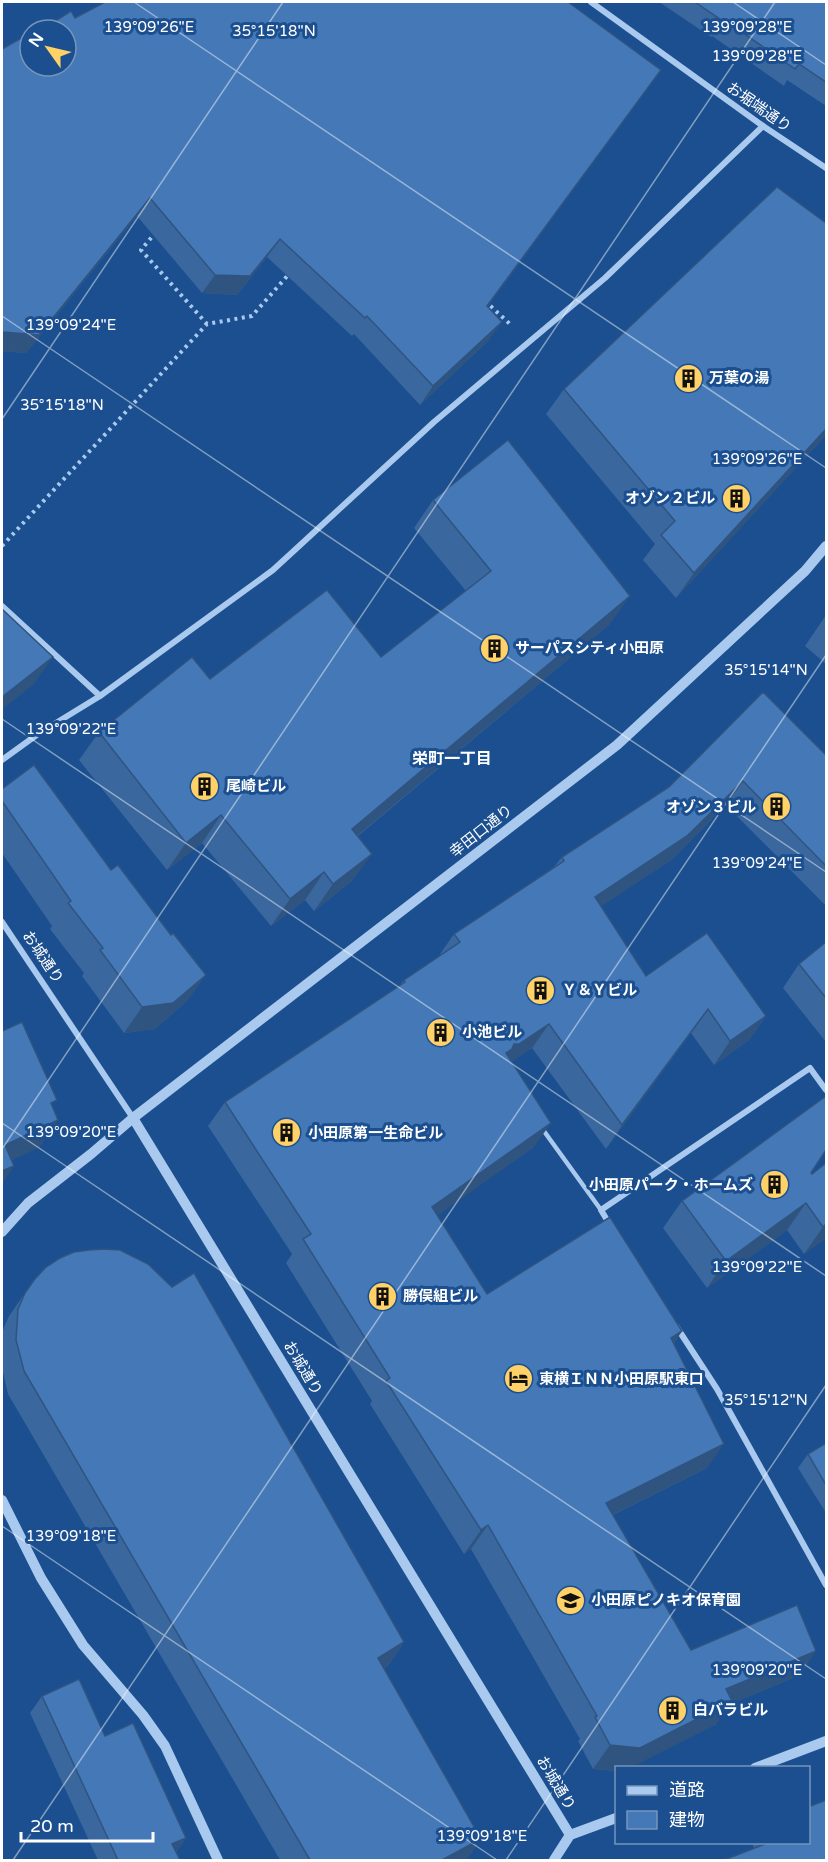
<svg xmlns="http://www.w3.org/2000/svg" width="828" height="1862" viewBox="0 0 828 1862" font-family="'Varela Round','Noto Sans JP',sans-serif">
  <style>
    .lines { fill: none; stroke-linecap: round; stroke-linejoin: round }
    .path { stroke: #a9c9ee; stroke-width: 4; stroke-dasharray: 3 4.5; stroke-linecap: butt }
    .service { stroke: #a9c9ee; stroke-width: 4.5 }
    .minor { stroke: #a9c9ee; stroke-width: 6 }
    .tertiary { stroke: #a9c9ee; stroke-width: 10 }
    .wall { fill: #3a679d }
    .shaded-wall { fill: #305480 }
    .building { fill: #4478b7; stroke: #305480; stroke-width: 1.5 }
    .ticks { fill: none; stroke: #fff; stroke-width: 1.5; stroke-opacity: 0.45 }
    .labels { text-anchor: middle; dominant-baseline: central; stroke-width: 6; stroke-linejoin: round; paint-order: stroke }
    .street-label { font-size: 15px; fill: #fff; stroke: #1b4f8f }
    .poi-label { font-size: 15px; font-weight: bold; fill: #fff; stroke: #1b4f8f; text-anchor: start }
    .neighbourhood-label { font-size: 16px; font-weight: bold; fill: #fff; stroke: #1b4f8f }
    .ticks-label { font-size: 15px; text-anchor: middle; fill: #fff; stroke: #1b4f8f; stroke-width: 6; stroke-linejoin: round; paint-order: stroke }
  </style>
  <rect width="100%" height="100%" fill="#1b4f8f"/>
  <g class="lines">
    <g class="path">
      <path d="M156,232l-15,18 66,74"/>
      <path d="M485,301l26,24"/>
      <path d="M2,546l205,-222 45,-8 37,-42"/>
    </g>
    <path class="service" d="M541,1127l60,83"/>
    <g class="minor">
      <path d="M591,2l172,124 63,42"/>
      <path d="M2,606l98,90"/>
      <path d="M2,760l36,-26 62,-38 173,-126 161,-148 171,-144 158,-152"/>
      <path d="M2,922l131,196"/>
      <path d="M610,1225l-9,-15 209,-142 16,22"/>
      <path d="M676,1326l41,63 109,196"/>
    </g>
    <g class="tertiary">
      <path d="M133,1118l437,717"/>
      <path d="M2,1232l26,-29 63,-49 42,-36 484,-373 188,-174 21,-25"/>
      <path d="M2,1500l39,78 42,67 60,70 22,31 53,114"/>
      <path d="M755,1768l71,-27"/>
      <path d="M554,1860l16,-25 46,-17"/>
    </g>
  </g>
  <g class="wall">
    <path d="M659,2h167v104l-39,-26 -3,6 -72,-50 -1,1z"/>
    <path d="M75,18l573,70 -160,218 1,34 -69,65 -66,-71 -2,2 -85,-79 -30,38 -35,-2 -65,-77 -111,137 -24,-2v-302l28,17z"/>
    <path d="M564,389l262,46 -150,163 -33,-38 12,-16 -109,-130z"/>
    <path d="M433,500l177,124 -252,212 -6,45 -38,30 -9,-11 -34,26 -69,-83 -35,27 -88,-110 20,-28 111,-53 171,-22 85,-66 -52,-63z"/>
    <path d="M826,615v49l-21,-18z"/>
    <path d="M826,755v151l-100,-101 -55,55 -70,46 45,70 120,40 -17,24 -35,25 -23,-32 -85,116 -74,-101 -20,13 22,86 -97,68 50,79 195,37 -8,12 33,125 -94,47 78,135 109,25 -70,29 -15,21 -99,42v4l-23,-2 -15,-28 2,-2 -109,-190 -7,5 -94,-150 2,-3 -86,-138 6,-9 -84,-128 17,-24 173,-115 6,-7 34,-23 16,-23 100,-67 8,-10 107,-70z"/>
    <path d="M2,789l186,211 -33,29 -31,4 -42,-57 2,-3 -34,-44 2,-3 -50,-73z"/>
    <path d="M826,942v100l-43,-54 16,-24z"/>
    <path d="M826,1163v75l-22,16 -17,-24 -80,58 -44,-60 19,-27 129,-28 1,1z"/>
    <path d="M34,1280l370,362 -16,24 -4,2 97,171 -15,21h-186l-272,-466 -6,-26v-36l7,-16z"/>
    <path d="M826,1443v70l-28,-45 10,-14z"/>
    <path d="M42,1696l63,40 81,102 -10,14 4,8h-82l-68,-147z"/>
    <path d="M755,1842h53l18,18 -72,-11 -1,-4z"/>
  </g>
  <g class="shaded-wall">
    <path d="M661,70l-13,18 -174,236 13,-18z"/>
    <path d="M150,198l-13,18 -111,137 -24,-2v-19z"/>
    <path d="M280,239l-13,18 -30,38 -35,-2 13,-18z"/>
    <path d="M502,322l-13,18 -69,65 13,-19z"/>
    <path d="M826,429v6l-150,163 18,-25z"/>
    <path d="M630,596l-20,28 -277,232 19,-27z"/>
    <path d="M53,657l-20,28 -31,24v-12z"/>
    <path d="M743,781l-17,24 -55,55 -92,61 16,-24z"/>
    <path d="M221,815l-19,28 -35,27 19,-27z"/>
    <path d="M372,854l-20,27 -38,30 19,-27z"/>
    <path d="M324,872l-19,28 -34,26 19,-27z"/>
    <path d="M206,975l-18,25 -33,29 -31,4 18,-26z"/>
    <path d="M708,1009l-17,24 -85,116 16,-24z"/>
    <path d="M766,1016l-17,24 -35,25 16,-24z"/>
    <path d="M549,1024l-17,24 -30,20 4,-15 8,-9z"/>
    <path d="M58,1120l-18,27 -38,18 3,-20z"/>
    <path d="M551,1123l-17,24 -118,84 16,-24z"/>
    <path d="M14,1166l-12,18v-13z"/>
    <path d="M806,1203l-19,27 -80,58 19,-27z"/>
    <path d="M826,1224v14l-22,16 19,-27z"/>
    <path d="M682,1331l-16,24 5,-17z"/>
    <path d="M724,1444l-17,24 -117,58 16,-23z"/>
    <path d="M488,1525l-17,24 -7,5 17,-24z"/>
    <path d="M404,1642l-16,24 -26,15 16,-23z"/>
    <path d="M816,1651l-16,24 -70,29 -15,21 -83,42h-16v4l-23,-2 17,-24 116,-56z"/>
    <path d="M186,1838l-12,17 -2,-11z"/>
    <path d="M481,1839l-15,21h-24z"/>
  </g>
  <g class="building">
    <path d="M105,2h463l93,68 -174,236 15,16 -69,64 -66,-70 -2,2 -85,-79 -30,37 -35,-1 -65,-77 -111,137 -37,-3v-283l28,-16v33h36v-36h-25l30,-19 4,7z"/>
    <path d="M695,2h131v80l-27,-18 -4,5 -72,-50v2z"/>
    <path d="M777,187l49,36v206l-132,144 -33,-38 14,-14 -111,-132z"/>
    <path d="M508,440l122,156 -278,233 20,25 -39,30 -9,-12 -34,27 -69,-84 -35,28 -87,-111 93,-75 18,22 117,-89 54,67 110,-86 -58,-71z"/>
    <path d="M2,609l51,48 -51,40z"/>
    <path d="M763,692l63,63v111l-83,-85 -56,55 -92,61 51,79 61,-43 59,83 -36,25 -22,-32 -86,116 -73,-101 -30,20h-5l-2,5 -6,4 45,70 -119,84 55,87 123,-77 72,114 -11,7 53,106 -118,59 85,147 106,-45 19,46 -90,38 6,12 -92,47 -30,-3 -15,-28 2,-1 -109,-191 -7,5 -95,-149 4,-3 -87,-139 8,-5 -86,-132 180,-120 -1,-2 56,-38 -6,-8 110,-73 -2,-4 107,-70z"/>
    <path d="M34,765l77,105 7,-5 53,70 2,-2 33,42 -33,28 -31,4 -42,-57 3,-2 -35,-45 3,-2 -69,-100v-12z"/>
    <path d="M826,942v56l-27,-34z"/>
    <path d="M22,1022l35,78 -6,3 7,17 -53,25 9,21 -12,5v-140z"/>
    <path d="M826,1096v54l-15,23 1,1 14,-11v61l-3,3 -17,-24 -80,58 -44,-60z"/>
    <path d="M104,1249l16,1 28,14 24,23 22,-14 210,369 -26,16 103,181 -39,21h-132l-286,-489 -8,-31 2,-31 7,-16 9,-13 11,-12 15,-10 14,-6 15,-2z"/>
    <path d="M826,1443v42l-18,-31z"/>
    <path d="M79,1679l26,57 28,-13 53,115 -14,6 8,16h-62l-76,-164z"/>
    <path d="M826,1800v60h-102l46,-18h38v-35z"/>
  </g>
  <path class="ticks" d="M134,2l692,466M733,2l93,63M2,316l824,556M2,419l281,-417M2,719l824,557M2,1123l824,556M2,1149l773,-1147M2,1526l495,334M13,1860l813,-1205M506,1860l320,-475"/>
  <defs>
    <symbol id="building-disc" viewBox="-11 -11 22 22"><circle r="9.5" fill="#ffd166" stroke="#1b4f8f"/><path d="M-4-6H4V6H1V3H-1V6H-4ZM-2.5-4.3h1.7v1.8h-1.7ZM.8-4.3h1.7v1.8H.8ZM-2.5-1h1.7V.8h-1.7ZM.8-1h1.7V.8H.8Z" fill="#111"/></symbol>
    <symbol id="hotel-disc" viewBox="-11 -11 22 22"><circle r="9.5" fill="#ffd166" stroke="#1b4f8f"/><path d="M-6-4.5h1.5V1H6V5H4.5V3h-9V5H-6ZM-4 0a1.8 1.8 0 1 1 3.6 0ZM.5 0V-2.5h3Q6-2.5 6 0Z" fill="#111"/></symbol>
    <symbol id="school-disc" viewBox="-11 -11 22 22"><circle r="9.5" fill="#ffd166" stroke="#1b4f8f"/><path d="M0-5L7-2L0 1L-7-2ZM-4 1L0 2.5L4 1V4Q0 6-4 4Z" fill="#111"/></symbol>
  </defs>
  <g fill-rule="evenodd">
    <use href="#building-disc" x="672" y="362" width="33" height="33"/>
    <use href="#building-disc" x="720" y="482" width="33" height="33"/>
    <use href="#building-disc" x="478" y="632" width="33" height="33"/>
    <use href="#building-disc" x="188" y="770" width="33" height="33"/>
    <use href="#building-disc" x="760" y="790" width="33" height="33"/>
    <use href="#building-disc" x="524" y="974" width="33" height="33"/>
    <use href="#building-disc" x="424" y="1016" width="33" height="33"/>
    <use href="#building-disc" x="270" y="1116" width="33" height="33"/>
    <use href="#building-disc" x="758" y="1168" width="33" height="33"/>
    <use href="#building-disc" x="366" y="1280" width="33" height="33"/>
    <use href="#hotel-disc" x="502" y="1362" width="33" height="33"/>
    <use href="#school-disc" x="554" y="1584" width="33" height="33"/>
    <use href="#building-disc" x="656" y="1694" width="33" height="33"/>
  </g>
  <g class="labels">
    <g class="street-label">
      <text transform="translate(759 107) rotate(35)">お堀端通り</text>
      <text transform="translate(481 831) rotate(-38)">幸田口通り</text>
      <text transform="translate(43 957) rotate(56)">お城通り</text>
      <text transform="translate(303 1368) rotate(59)">お城通り</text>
      <text transform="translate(556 1783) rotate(59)">お城通り</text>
    </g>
    <g class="poi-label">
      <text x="709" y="378">万葉の湯</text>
      <text x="715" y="498" text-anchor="end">オゾン２ビル</text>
      <text x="515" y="648">サーパスシティ小田原</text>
      <text x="226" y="786">尾崎ビル</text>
      <text x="756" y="807" text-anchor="end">オゾン３ビル</text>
      <text x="562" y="990">Ｙ＆Ｙビル</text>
      <text x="462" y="1032">小池ビル</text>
      <text x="308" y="1133">小田原第一生命ビル</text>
      <text x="753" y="1185" text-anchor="end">小田原パーク・ホームズ</text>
      <text x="403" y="1296">勝俣組ビル</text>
      <text x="539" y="1379">東横ＩＮＮ小田原駅東口</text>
      <text x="591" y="1600">小田原ピノキオ保育園</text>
      <text x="693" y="1710">白バラビル</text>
    </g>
    <g class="neighbourhood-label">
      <text x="452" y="759">栄町一丁目</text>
    </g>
  </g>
  <g class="ticks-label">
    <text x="149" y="32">139°09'26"E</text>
    <text x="747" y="32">139°09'28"E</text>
    <text x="274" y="36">35°15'18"N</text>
    <text x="757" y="61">139°09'28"E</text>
    <text x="71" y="330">139°09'24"E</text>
    <text x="62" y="410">35°15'18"N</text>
    <text x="757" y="464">139°09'26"E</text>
    <text x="766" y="675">35°15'14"N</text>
    <text x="71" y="734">139°09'22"E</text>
    <text x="757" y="868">139°09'24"E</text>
    <text x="71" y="1137">139°09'20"E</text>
    <text x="757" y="1272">139°09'22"E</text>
    <text x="766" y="1405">35°15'12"N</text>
    <text x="71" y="1541">139°09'18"E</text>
    <text x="757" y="1675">139°09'20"E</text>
    <text x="482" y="1841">139°09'18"E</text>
  </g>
  <rect width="828" height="1862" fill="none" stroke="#ffffff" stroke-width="6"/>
  <rect x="615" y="1766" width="195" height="78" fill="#1b4f8f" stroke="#7695bc" stroke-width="1.5"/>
  <rect x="627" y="1786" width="30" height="9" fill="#a9c9ee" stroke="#7695bc" stroke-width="1.5"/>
  <text x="669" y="1796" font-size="18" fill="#ffffff">道路</text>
  <rect x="627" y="1811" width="30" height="18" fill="#4478b7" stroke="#7695bc" stroke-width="1.5"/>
  <text x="669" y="1826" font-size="18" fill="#ffffff">建物</text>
  <g transform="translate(48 48) rotate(304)"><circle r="28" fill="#1b4f8f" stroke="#7695bc" stroke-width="1.5"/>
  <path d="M0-4.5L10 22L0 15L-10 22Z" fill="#ffd166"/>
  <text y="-9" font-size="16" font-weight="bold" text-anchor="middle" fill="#ffffff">N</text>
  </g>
  <path d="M21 1832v9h132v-9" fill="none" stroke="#ffffff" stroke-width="3"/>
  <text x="30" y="1832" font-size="18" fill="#ffffff" stroke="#1b4f8f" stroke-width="4.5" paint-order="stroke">20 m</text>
</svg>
